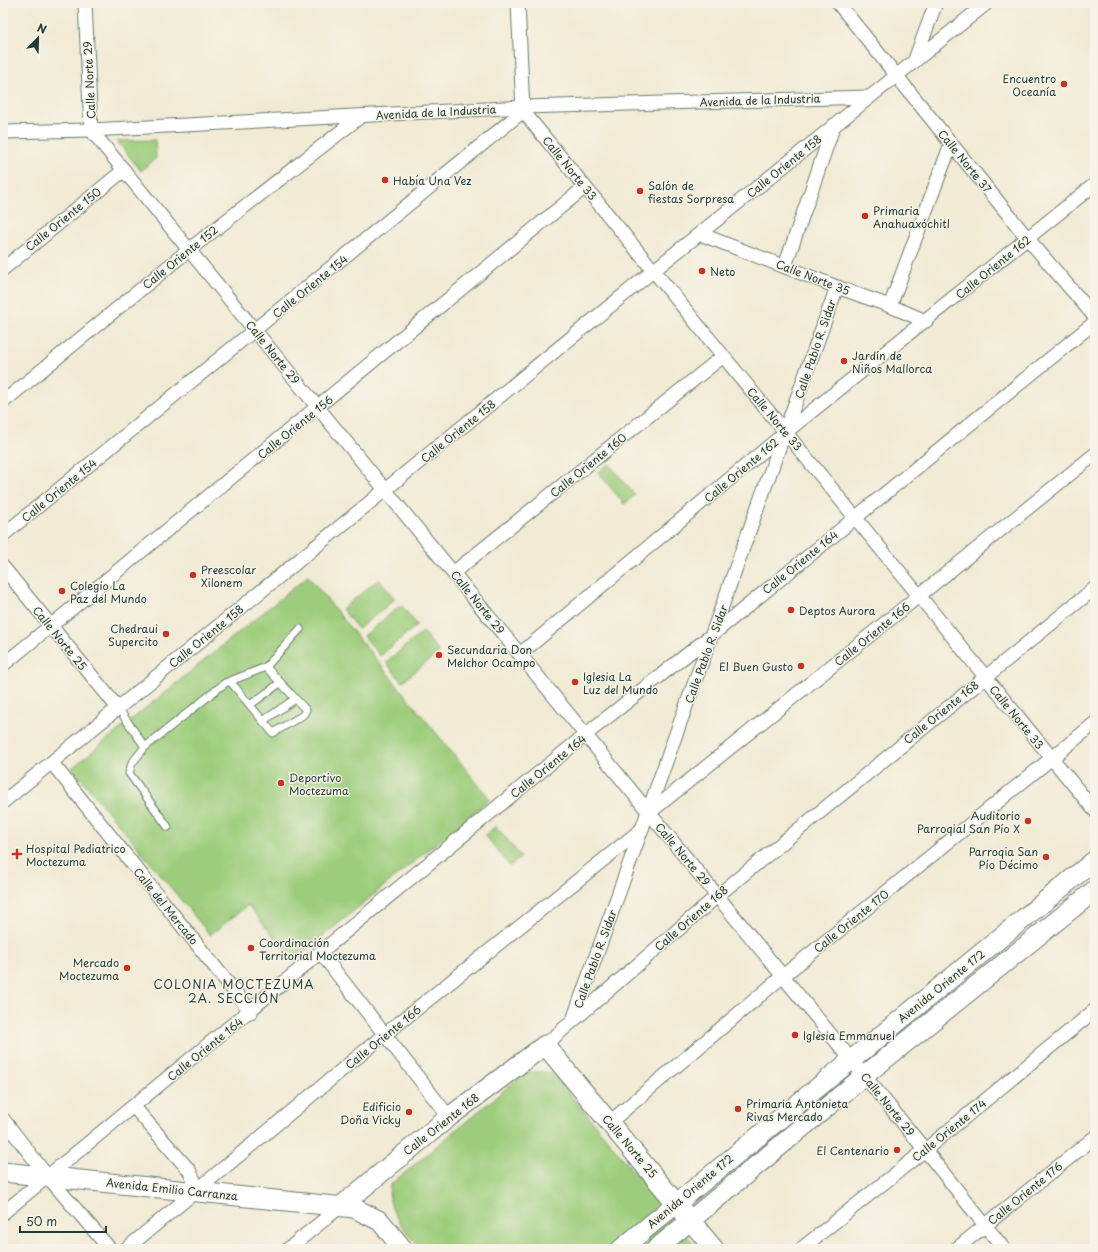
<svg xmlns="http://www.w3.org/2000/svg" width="1098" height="1252" viewBox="0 0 1098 1252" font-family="'Playpen Sans',sans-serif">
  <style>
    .green { fill: #9dcd7c; stroke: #5e8558 }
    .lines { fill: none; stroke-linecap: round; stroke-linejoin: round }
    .lane-casing { stroke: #687a6c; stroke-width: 9 }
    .street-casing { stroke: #687a6c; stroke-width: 15 }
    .secondary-casing { stroke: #687a6c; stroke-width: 21 }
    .lane { stroke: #fff; stroke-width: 7 }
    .street { stroke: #fff; stroke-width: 13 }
    .secondary { stroke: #fff; stroke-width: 19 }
    .poi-dot { fill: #c8321e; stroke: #f7f3e8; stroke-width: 1.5 }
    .labels { text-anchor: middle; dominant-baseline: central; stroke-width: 3; stroke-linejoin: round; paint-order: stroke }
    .poi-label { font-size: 11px; fill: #1f3d34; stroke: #f7f3e8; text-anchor: start }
    .street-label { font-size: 11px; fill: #1f3d34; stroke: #f7f3e8 }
    .neighbourhood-label { font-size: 12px; letter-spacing: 1px; fill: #1f3d34; stroke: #f7f3e8 }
  </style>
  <rect width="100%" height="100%" fill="#f7f3e8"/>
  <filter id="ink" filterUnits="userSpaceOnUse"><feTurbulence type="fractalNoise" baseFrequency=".025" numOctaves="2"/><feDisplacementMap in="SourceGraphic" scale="8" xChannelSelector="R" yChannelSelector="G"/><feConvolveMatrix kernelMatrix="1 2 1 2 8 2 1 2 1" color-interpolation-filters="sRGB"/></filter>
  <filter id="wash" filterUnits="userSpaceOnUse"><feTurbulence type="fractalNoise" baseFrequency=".012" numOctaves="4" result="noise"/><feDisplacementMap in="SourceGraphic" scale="16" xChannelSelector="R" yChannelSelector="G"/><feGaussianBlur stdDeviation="0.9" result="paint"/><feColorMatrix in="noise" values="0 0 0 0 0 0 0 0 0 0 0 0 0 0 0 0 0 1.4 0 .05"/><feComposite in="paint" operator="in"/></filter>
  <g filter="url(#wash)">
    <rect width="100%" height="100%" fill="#f1ead4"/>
    <g class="green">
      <path d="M155,140l1,18 -15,13 -24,-30z"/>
      <path d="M609,464l26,31 -11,9 -26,-32z"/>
      <path d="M308,576l182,223 -197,162 -45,-56 -38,30 -138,-167z"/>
      <path d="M379,579l16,20 -37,30 -16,-20z"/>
      <path d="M401,605l16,20 -37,31 -16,-20z"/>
      <path d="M423,632l16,20 -37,30 -16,-20z"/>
      <path d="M496,826l25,31 -11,9 -25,-31z"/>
      <path d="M526,1072h25l2,2 145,175h-277c-15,-18 -36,-38 -31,-64z"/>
    </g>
  </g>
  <g filter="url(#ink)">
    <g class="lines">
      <defs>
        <g id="lane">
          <path d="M266,667l34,-38"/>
          <path d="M250,705l30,-22"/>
          <path d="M118,708l27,39"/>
          <path d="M263,721l32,-22"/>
          <path d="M168,827l-39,-54 3,-10 13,-16 80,-64 41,-16 40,43 -3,5 -30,18 -43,-52"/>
        </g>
        <g id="street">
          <path d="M85,3l6,127 834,1020 79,99"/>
          <path d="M518,3l5,108 572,700"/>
          <path d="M838,3l190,236 67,78"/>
          <path d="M914,62l22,-59"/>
          <path d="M3,132l88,-2 432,-23 346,-10"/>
          <path d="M700,234l137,53 53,19 36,15"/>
          <path d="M785,266l49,-141"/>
          <path d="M3,269l121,-99"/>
          <path d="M890,306l61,-162"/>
          <path d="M3,402l187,-153 171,-133"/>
          <path d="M3,535l520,-424"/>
          <path d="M3,567l115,141"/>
          <path d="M453,573l269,-216"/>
          <path d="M520,654l266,-222 309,-248"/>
          <path d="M3,665l582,-478"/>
          <path d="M52,763l199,249"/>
          <path d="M3,802l650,-531 334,-268"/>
          <path d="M649,813l446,-359"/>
          <path d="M321,953l128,164"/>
          <path d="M573,1020l264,-733"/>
          <path d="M545,1045l172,-149 378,-308"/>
          <path d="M134,1107l55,63 5,10 3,12"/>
          <path d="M3,1119l45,58 62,72"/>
          <path d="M610,1122l173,-146 312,-253"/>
          <path d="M3,1213l582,-478 128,-101 382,-312"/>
          <path d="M126,1249l258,-214 258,-206"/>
          <path d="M288,1249l53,-43"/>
          <path d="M801,1249l124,-99 170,-140"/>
          <path d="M956,1249l139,-112"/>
        </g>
        <g id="secondary">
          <path d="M3,1172l351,36 26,13 23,28"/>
          <path d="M341,1206l108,-89 96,-72 169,204"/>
          <path d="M621,1249l474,-389"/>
          <path d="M656,1249l208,-173 231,-186"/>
        </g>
      </defs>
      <use href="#lane" class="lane-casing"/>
      <use href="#street" class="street-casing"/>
      <use href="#secondary" class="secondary-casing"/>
      <use href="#lane" class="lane"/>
      <use href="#street" class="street"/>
      <use href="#secondary" class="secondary"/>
    </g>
  </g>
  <g class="poi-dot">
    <circle cx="1064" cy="84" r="4"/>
    <circle cx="385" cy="180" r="4"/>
    <circle cx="640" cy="191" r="4"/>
    <circle cx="865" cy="216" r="4"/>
    <circle cx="702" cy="271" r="4"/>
    <circle cx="844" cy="361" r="4"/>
    <circle cx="193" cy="575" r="4"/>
    <circle cx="62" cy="591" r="4"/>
    <circle cx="791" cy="610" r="4"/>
    <circle cx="166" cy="634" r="4"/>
    <circle cx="439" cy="655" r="4"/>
    <circle cx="801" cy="666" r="4"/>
    <circle cx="575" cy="682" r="4"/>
    <circle cx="281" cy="783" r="4"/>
    <circle cx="1028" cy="821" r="4"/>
    <path d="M15 848h4v4h4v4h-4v4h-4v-4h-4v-4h4z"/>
    <circle cx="1046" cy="857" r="4"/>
    <circle cx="251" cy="948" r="4"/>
    <circle cx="127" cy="968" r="4"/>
    <circle cx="795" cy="1035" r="4"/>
    <circle cx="738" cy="1109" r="4"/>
    <circle cx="409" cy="1112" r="4"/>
    <circle cx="897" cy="1150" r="4"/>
  </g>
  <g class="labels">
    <g class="poi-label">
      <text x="1056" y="78" text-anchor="end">Encuentro<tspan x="1056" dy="13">Oceanía</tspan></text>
      <text x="393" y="180">Había Una Vez</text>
      <text x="648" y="185">Salón de<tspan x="648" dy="13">fiestas Sorpresa</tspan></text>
      <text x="873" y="210">Primaria<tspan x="873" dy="13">Anahuaxóchitl</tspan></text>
      <text x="710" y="271">Neto</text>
      <text x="852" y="355">Jardín de<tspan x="852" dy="13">Niños Mallorca</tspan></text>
      <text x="201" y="569">Preescolar<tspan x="201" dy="13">Xilonem</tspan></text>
      <text x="70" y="585">Colegio La<tspan x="70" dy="13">Paz del Mundo</tspan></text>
      <text x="799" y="610">Deptos Aurora</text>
      <text x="158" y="628" text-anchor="end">Chedraui<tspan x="158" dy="13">Supercito</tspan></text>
      <text x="447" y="649">Secundaria Don<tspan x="447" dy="13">Melchor Ocampo</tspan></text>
      <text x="793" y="666" text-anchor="end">El Buen Gusto</text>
      <text x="583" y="676">Iglesia La<tspan x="583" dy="13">Luz del Mundo</tspan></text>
      <text x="289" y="777">Deportivo<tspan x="289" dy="13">Moctezuma</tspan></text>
      <text x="1020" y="815" text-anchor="end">Auditorio<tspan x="1020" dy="13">Parroqial San Pío X</tspan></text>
      <text x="26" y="848">Hospital Pediatrico<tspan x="26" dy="13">Moctezuma</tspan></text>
      <text x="1038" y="851" text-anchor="end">Parroqia San<tspan x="1038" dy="13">Pío Décimo</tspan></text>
      <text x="259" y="942">Coordinación<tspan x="259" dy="13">Territorial Moctezuma</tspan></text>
      <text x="119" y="962" text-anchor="end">Mercado<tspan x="119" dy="13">Moctezuma</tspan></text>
      <text x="803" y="1035">Iglesia Emmanuel</text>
      <text x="746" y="1103">Primaria Antonieta<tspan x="746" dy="13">Rivas Mercado</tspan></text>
      <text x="401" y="1106" text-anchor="end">Edificio<tspan x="401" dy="13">Doña Vicky</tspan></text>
      <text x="889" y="1150" text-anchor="end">El Centenario</text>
    </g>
    <g class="street-label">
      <text transform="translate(89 80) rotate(-93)">Calle Norte 29</text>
      <text transform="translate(760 100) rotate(-2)">Avenida de la Industria</text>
      <text transform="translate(436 112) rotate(-3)">Avenida de la Industria</text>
      <text transform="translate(965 161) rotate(51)">Calle Norte 37</text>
      <text transform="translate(784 166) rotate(-39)">Calle Oriente 158</text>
      <text transform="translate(570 168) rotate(51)">Calle Norte 33</text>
      <text transform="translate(63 219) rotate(-39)">Calle Oriente 150</text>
      <text transform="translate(180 257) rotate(-39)">Calle Oriente 152</text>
      <text transform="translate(993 267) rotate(-39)">Calle Oriente 162</text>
      <text transform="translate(813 277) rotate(21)">Calle Norte 35</text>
      <text transform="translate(310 286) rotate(-39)">Calle Oriente 154</text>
      <text transform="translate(815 349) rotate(-71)">Calle Pablo R. Sidar</text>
      <text transform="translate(273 352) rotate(51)">Calle Norte 29</text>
      <text transform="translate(775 419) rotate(50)">Calle Norte 33</text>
      <text transform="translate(295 427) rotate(-39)">Calle Oriente 156</text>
      <text transform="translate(458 431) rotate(-39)">Calle Oriente 158</text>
      <text transform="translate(588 465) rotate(-39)">Calle Oriente 160</text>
      <text transform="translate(741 470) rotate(-40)">Calle Oriente 162</text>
      <text transform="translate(59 490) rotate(-39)">Calle Oriente 154</text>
      <text transform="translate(800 562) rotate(-39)">Calle Oriente 164</text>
      <text transform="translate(478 602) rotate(51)">Calle Norte 29</text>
      <text transform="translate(872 634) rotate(-39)">Calle Oriente 166</text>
      <text transform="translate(206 636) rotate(-39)">Calle Oriente 158</text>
      <text transform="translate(60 638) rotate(51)">Calle Norte 25</text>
      <text transform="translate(706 654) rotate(-70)">Calle Pablo R. Sidar</text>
      <text transform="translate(941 712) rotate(-39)">Calle Oriente 168</text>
      <text transform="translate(1017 717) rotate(51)">Calle Norte 33</text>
      <text transform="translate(548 766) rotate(-39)">Calle Oriente 164</text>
      <text transform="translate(683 854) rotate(50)">Calle Norte 29</text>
      <text transform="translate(166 906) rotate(51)">Calle del Mercado</text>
      <text transform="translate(691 918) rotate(-41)">Calle Oriente 168</text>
      <text transform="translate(851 921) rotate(-39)">Calle Oriente 170</text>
      <text transform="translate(595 959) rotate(-70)">Calle Pablo R. Sidar</text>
      <text transform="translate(941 986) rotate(-39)">Avenida Oriente 172</text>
      <text transform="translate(383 1037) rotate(-39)">Calle Oriente 166</text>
      <text transform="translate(205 1049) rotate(-39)">Calle Oriente 164</text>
      <text transform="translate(888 1104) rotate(51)">Calle Norte 29</text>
      <text transform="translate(441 1124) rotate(-38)">Calle Oriente 168</text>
      <text transform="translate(949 1130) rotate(-39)">Calle Oriente 174</text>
      <text transform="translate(630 1146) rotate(50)">Calle Norte 25</text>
      <text transform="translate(172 1189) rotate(6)">Avenida Emilio Carranza</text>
      <text transform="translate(690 1191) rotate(-40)">Avenida Oriente 172</text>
      <text transform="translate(1025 1193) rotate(-39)">Calle Oriente 176</text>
    </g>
    <g class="neighbourhood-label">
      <text x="234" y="984">COLONIA MOCTEZUMA<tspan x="234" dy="14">2A. SECCIÓN</tspan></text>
    </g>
  </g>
  <rect width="1098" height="1252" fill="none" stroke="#f7f3e8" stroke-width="16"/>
  <g transform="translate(38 38) rotate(23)" stroke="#f7f3e8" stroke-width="3" paint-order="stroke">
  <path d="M0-3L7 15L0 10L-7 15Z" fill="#1f3d34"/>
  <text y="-6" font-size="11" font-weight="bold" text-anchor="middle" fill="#1f3d34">N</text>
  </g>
  <path d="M20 1226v6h86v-6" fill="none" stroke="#1f3d34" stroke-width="2"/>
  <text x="26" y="1226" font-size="12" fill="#1f3d34" stroke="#f7f3e8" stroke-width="3" paint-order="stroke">50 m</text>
</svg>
